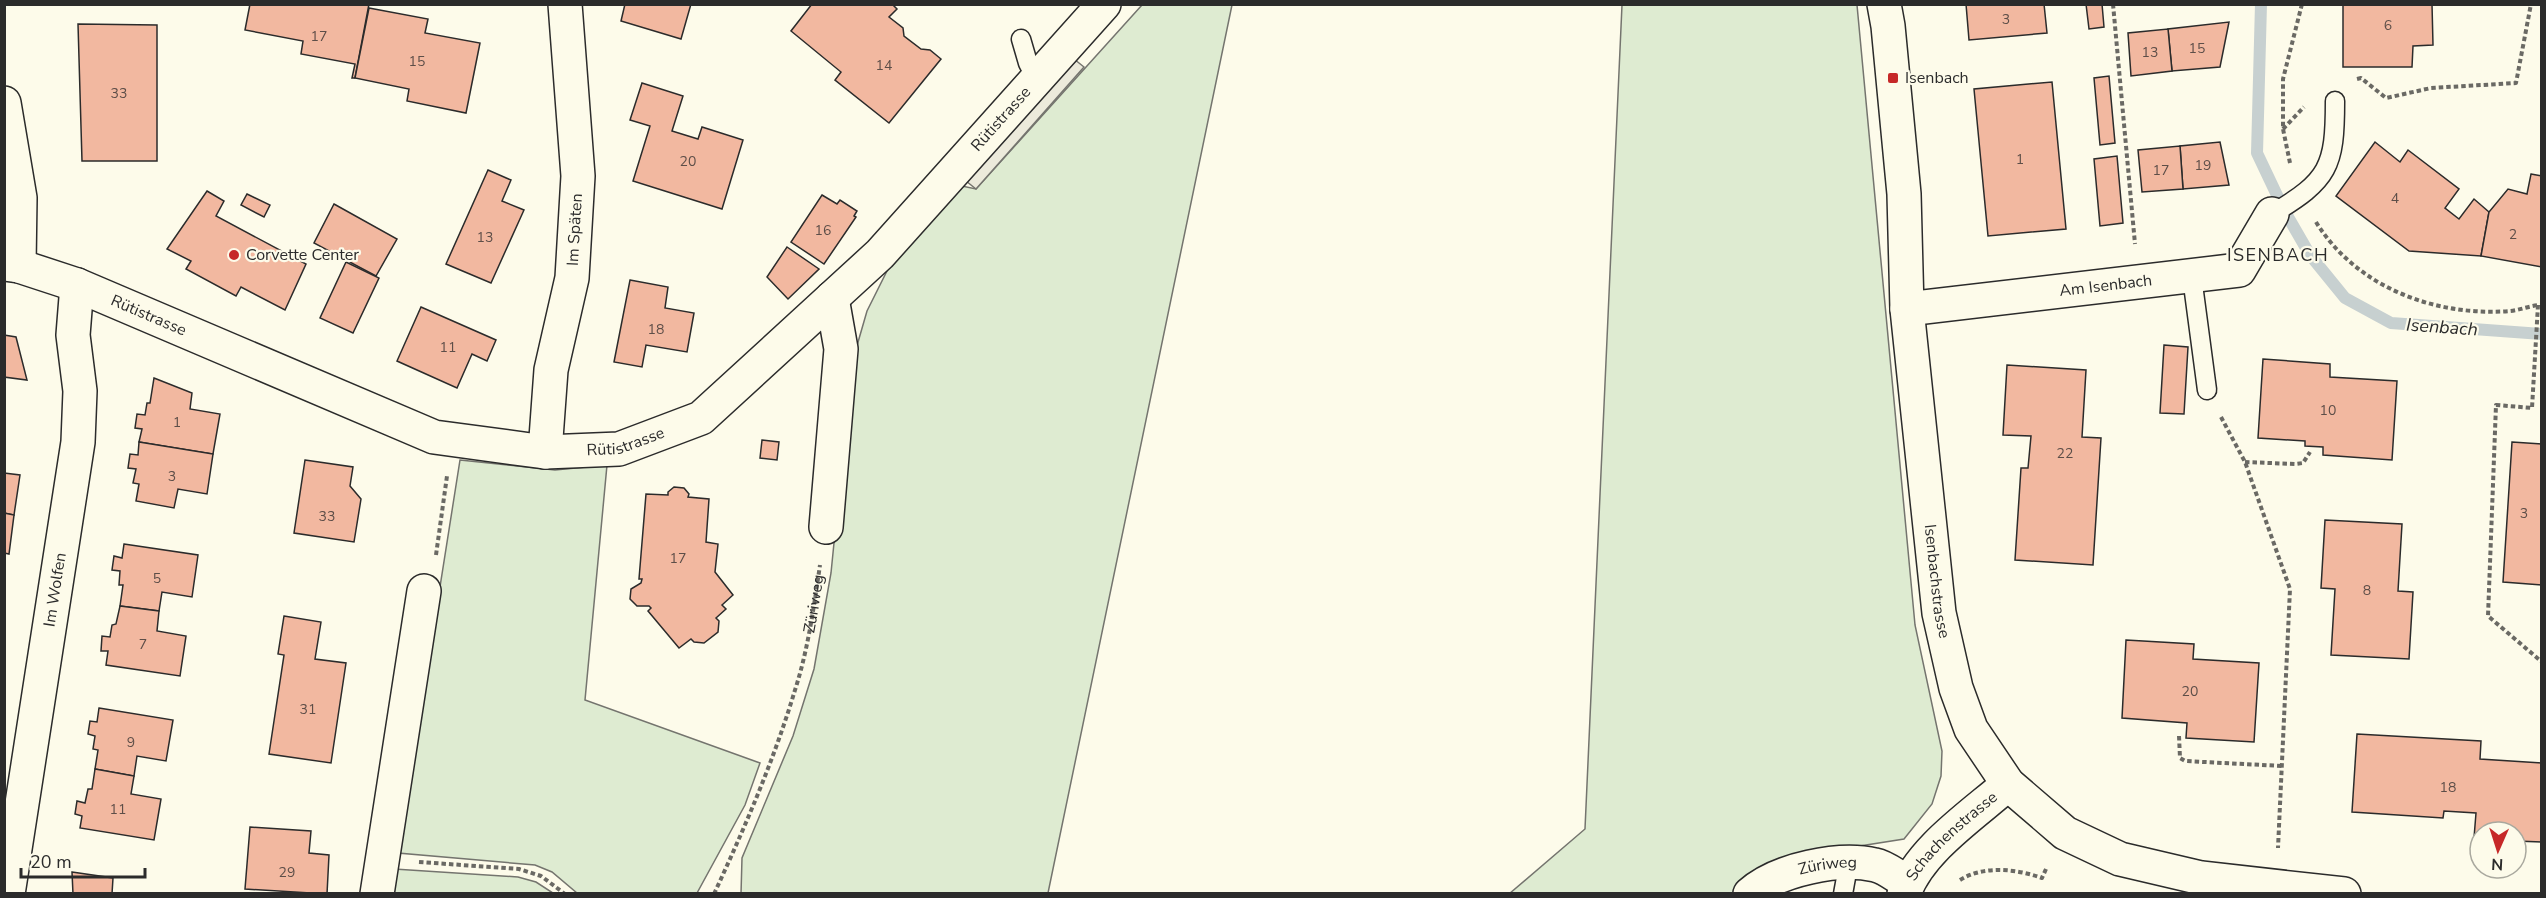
<svg xmlns="http://www.w3.org/2000/svg" width="2546" height="898" viewBox="0 0 2546 898" font-family="'Nunito Sans',sans-serif">
  <style>
    .green { fill: #deebd1; stroke: #74746e; stroke-width: 1.5 }
    .parking { fill: #eceadb; stroke: #74746e; stroke-width: 1.5 }
    .lines { fill: none; stroke-linecap: round; stroke-linejoin: round }
    .stream { stroke: #c7d0d0; stroke-width: 12 }
    .building { fill: #f2b8a0; stroke: #2b2b2b; stroke-width: 1.5 }
    .lane-casing { stroke: #2b2b2b; stroke-width: 21 }
    .street-casing { stroke: #2b2b2b; stroke-width: 36 }
    .secondary-casing { stroke: #2b2b2b; stroke-width: 36 }
    .path { stroke: #6a6964; stroke-width: 4; stroke-dasharray: 4.5 3; stroke-linecap: butt }
    .lane { stroke: #fdfbea; stroke-width: 18 }
    .street { stroke: #fdfbea; stroke-width: 33 }
    .secondary { stroke: #fdfbea; stroke-width: 33 }
    .poi-dot { fill: #c62828; stroke: #fdfbea; stroke-width: 2 }
    .labels { text-anchor: middle; dominant-baseline: central; stroke-width: 4.5; stroke-linejoin: round; paint-order: stroke }
    .number-label { font-size: 14px; fill: #5d4e48 }
    .poi-label { font-size: 16px; fill: #2b2b2b; stroke: #fdfbea; text-anchor: start }
    .street-label { font-size: 16px; fill: #2b2b2b; stroke: #fdfbea }
    .neighbourhood-label { font-size: 18px; letter-spacing: 1.5px; fill: #2b2b2b; stroke: #fdfbea }
    .water-label { font-size: 18px; font-style: italic; fill: #2b2b2b; stroke: #fdfbea }
  </style>
  <rect width="100%" height="100%" fill="#fdfbea"/>
  <g class="green">
    <path d="M1142,5h90l-184,888 -307,1 1,-36 51,-122 21,-67 17,-96 21,-210 15,-52 24,-48 71,-77 14,3z"/>
    <path d="M1622,5h235l58,620 27,126 -1,25 -9,28 -28,35 -95,15 -46,15 -30,24 -224,1 76,-65z"/>
    <path d="M460,460l95,10 52,-5 -22,235 175,63 -15,42 -48,88h-120l-25,-21 -17,-7 -137,-12z"/>
    <path d="M394,869l124,8 18,5 17,11 -163,1z"/>
  </g>
  <path class="parking" d="M1074,59l10,8 -108,122 -10,-8z"/>
  <g class="lines">
    <path class="stream" d="M2261,4l-4,149 27,57 26,45 35,43 46,25 151,11"/>
  </g>
  <g class="building">
    <path d="M250,4h119l-14,74h-3l3,-14 -54,-10 2,-13 -58,-11z"/>
    <path d="M625,4h66l-10,35 -60,-18z"/>
    <path d="M812,4h80l5,5 -8,8 14,11 1,8 17,13 9,1 11,9 -52,64 -54,-43 6,-8 -50,-41z"/>
    <path d="M1966,4h78l3,29 -78,7z"/>
    <path d="M2086,4h16l2,23 -15,2z"/>
    <path d="M2343,4h89l1,41 -20,1 -1,21h-69z"/>
    <path d="M369,8l59,11 -3,14 55,10 -14,70 -59,-12 2,-12 -54,-11z"/>
    <path d="M2229,22l-9,45 -48,4 -4,-42z"/>
    <path d="M78,24l79,1v136h-75z"/>
    <path d="M2168,29l4,42 -41,5 -3,-43z"/>
    <path d="M2109,76l6,67 -15,2 -6,-67z"/>
    <path d="M2052,82l14,147 -78,7 -14,-147z"/>
    <path d="M642,83l41,13 -11,35 26,8 4,-12 41,13 -21,69 -89,-28 17,-55 -20,-6z"/>
    <path d="M2220,142l9,43 -46,4 -3,-43z"/>
    <path d="M2375,142l25,20 8,-12 51,39 -14,19 14,11 15,-20 15,13 -8,44 -72,-5 -73,-55z"/>
    <path d="M2180,146l3,43 -41,3 -4,-42z"/>
    <path d="M2117,156l6,67 -23,3 -6,-67z"/>
    <path d="M488,170l23,10 -9,21 22,9 -33,73 -45,-19z"/>
    <path d="M2531,174l11,2v91l-61,-11 8,-44 19,-23 19,5z"/>
    <path d="M207,191l17,10 -8,15 90,48 -21,46 -44,-23 -5,9 -50,-27 5,-8 -24,-12z"/>
    <path d="M247,194l23,11 -6,12 -23,-12z"/>
    <path d="M822,195l15,9 3,-4 17,11 -3,5 2,1 -32,47 -33,-22z"/>
    <path d="M334,204l63,35 -21,37 -62,-33z"/>
    <path d="M787,247l32,22 -31,30 -21,-22z"/>
    <path d="M346,262l33,16 -26,55 -33,-15z"/>
    <path d="M630,280l38,7 -3,21 29,5 -7,39 -41,-7 -4,22 -28,-5z"/>
    <path d="M421,307l75,33 -9,21 -15,-7 -15,34 -60,-27z"/>
    <path d="M4,335l12,2 11,43 -23,-3z"/>
    <path d="M2164,345l24,2 -4,67 -24,-1z"/>
    <path d="M2263,359l67,5v13l67,4 -5,79 -69,-5v-8l-18,-1v-5l-47,-3z"/>
    <path d="M2007,365l79,5 -4,67 19,1 -8,127 -78,-5 6,-92h7l3,-32 -28,-1z"/>
    <path d="M154,378l38,15 -2,16 30,5 -7,40 -74,-12 3,-13 -7,-1 2,-14 8,1 2,-12h3z"/>
    <path d="M762,440l17,2 -2,18 -17,-2z"/>
    <path d="M139,442l74,12 -6,40 -29,-5 -4,19 -38,-7 3,-17 -6,-1 3,-14 -8,-1 2,-14 8,1z"/>
    <path d="M2512,442l30,2v141l-39,-3z"/>
    <path d="M305,460l48,7 -3,19 11,13 -7,43 -60,-9z"/>
    <path d="M4,473l16,2 -6,40 -10,-2z"/>
    <path d="M674,487l10,1 5,6 -1,3 21,2 -3,43 12,2 -3,28 18,23 -11,10 4,4 -10,9 3,3 -1,11 -14,11 -10,-1 -3,-3 -12,9 -31,-37 3,-3 -2,-2h-12l-7,-7 1,-10 10,-6 1,-4h-3l7,-85 22,1v-3z"/>
    <path d="M4,513l10,2 -5,39 -5,-1z"/>
    <path d="M2325,520l77,4 -4,67 15,1 -4,67 -78,-4 4,-66 -14,-1z"/>
    <path d="M124,544l74,11 -6,42 -30,-5 -3,19 -39,-5 3,-21h-4l1,-14 -8,-1 2,-14 8,2z"/>
    <path d="M120,606l39,5 -2,20 29,5 -6,40 -74,-11 2,-14h-7l1,-15 8,1 2,-12 4,-1z"/>
    <path d="M284,616l37,6 -6,37 31,4 -15,100 -62,-9 15,-99 -6,-1z"/>
    <path d="M2126,640l68,4 -1,15 66,4 -5,79 -68,-4 1,-15 -65,-5z"/>
    <path d="M99,708l74,12 -7,41 -29,-5 -3,20 -39,-7 3,-19 -5,-1 2,-13 -7,-2 2,-13 7,1z"/>
    <path d="M2357,734l124,7 -1,18 62,4v79l-26,-1v-9h-36v6h-6l2,-25 -32,-2 -1,7 -91,-6z"/>
    <path d="M95,769l39,7 -3,18 30,5 -7,41 -74,-12 2,-12 -7,-2 2,-13 8,2 3,-14h4z"/>
    <path d="M250,827l61,4 -2,22 20,2 -2,39 -82,-5z"/>
    <path d="M72,872l41,6 -1,16h-39z"/>
  </g>
  <g class="lines">
    <defs>
      <g id="lane">
        <path d="M1021,39l7,24 9,17"/>
        <path d="M2272,214c57,-34 63,-47 63,-113"/>
        <path d="M2192,277l15,113"/>
        <path d="M1843,894l6,-33"/>
      </g>
      <g id="street">
        <path d="M4,103l16,95 -1,68"/>
        <path id="s2" d="M4,264l15,2 58,19 357,152 111,15 74,-3 82,-31 131,-120 48,-44 224,-250"/>
        <path id="s3" d="M1907,309l332,-39 33,-56"/>
        <path id="s4" d="M545,452l6,-82 21,-92 6,-102 -13,-172"/>
        <path d="M826,527l15,-178 -9,-51"/>
        <path id="s5" d="M8,894l70,-452 2,-51 -7,-56 4,-50"/>
        <path d="M377,894l47,-303"/>
        <path id="s6" d="M1750,894c28,-25 89,-37 125,-29 11,2 22,12 32,17"/>
      </g>
      <g id="secondary">
        <path id="s7" d="M1884,4l4,22 16,168 3,115 32,304 17,75 15,41 37,55 57,49 55,26 81,19 143,16"/>
        <path id="s8" d="M1904,894c15,-44 70,-80 104,-110"/>
      </g>
    </defs>
    <use href="#lane" class="lane-casing"/>
    <use href="#street" class="street-casing"/>
    <use href="#secondary" class="secondary-casing"/>
    <g class="path">
      <path d="M2113,4l22,240"/>
      <path d="M2357,79l4,-1 25,20 45,-10 85,-5 15,-79"/>
      <path d="M2283,129l21,-22"/>
      <path d="M2290,163l-7,-34v-50l19,-75"/>
      <path d="M2316,222c40,65 119,95 194,89 11,-1 21,-6 32,-6"/>
      <path d="M2538,305l-6,103 -36,-3 -8,211 54,46"/>
      <path d="M2221,417l24,45 45,127 -12,259"/>
      <path d="M2245,462l50,2 8,-1 7,-11"/>
      <path d="M436,555l11,-79"/>
      <path d="M2179,736l1,22 5,3 97,5"/>
      <path d="M419,862l100,7 22,7 24,18"/>
      <path d="M1960,880c24,-15 57,-11 82,-2l4,-9"/>
      <path id="s1" d="M714,894c31,-67 60,-134 81,-204 13,-40 19,-84 25,-125"/>
    </g>
    <use href="#lane" class="lane"/>
    <use href="#street" class="street"/>
    <use href="#secondary" class="secondary"/>
  </g>
  <g class="poi-dot">
    <rect x="1887" y="72" width="12" height="12" rx="3"/>
    <circle cx="234" cy="255" r="6"/>
  </g>
  <g class="labels">
    <g class="number-label">
      <text x="2006" y="19">3</text>
      <text x="2388" y="25">6</text>
      <text x="319" y="36">17</text>
      <text x="2197" y="48">15</text>
      <text x="2150" y="52">13</text>
      <text x="417" y="61">15</text>
      <text x="884" y="65">14</text>
      <text x="119" y="93">33</text>
      <text x="2020" y="159">1</text>
      <text x="688" y="161">20</text>
      <text x="2203" y="165">19</text>
      <text x="2161" y="170">17</text>
      <text x="2395" y="198">4</text>
      <text x="823" y="230">16</text>
      <text x="2513" y="234">2</text>
      <text x="485" y="237">13</text>
      <text x="656" y="329">18</text>
      <text x="448" y="347">11</text>
      <text x="2328" y="410">10</text>
      <text x="177" y="422">1</text>
      <text x="2065" y="453">22</text>
      <text x="172" y="476">3</text>
      <text x="2524" y="513">3</text>
      <text x="327" y="516">33</text>
      <text x="678" y="558">17</text>
      <text x="157" y="578">5</text>
      <text x="2367" y="590">8</text>
      <text x="143" y="644">7</text>
      <text x="2190" y="691">20</text>
      <text x="308" y="709">31</text>
      <text x="131" y="742">9</text>
      <text x="2448" y="787">18</text>
      <text x="118" y="809">11</text>
      <text x="287" y="872">29</text>
    </g>
    <g class="poi-label">
      <text x="1905" y="78">Isenbach</text>
      <text x="246" y="255">Corvette Center</text>
    </g>
    <g class="street-label">
      <text stroke="none"><textPath href="#s2" startOffset="1162">Rütistrasse</textPath></text>
      <text stroke="none"><textPath href="#s4" startOffset="225">Im Späten</textPath></text>
      <text stroke="none"><textPath href="#s3" startOffset="200">Am Isenbach</textPath></text>
      <text stroke="none"><textPath href="#s2" startOffset="154">Rütistrasse</textPath></text>
      <text stroke="none"><textPath href="#s2" startOffset="658">Rütistrasse</textPath></text>
      <text stroke="none"><textPath href="#s7" startOffset="580">Isenbachstrasse</textPath></text>
      <text stroke="none"><textPath href="#s5" startOffset="308">Im Wolfen</textPath></text>
      <text stroke="none"><textPath href="#s1" startOffset="308">Züriweg</textPath></text>
      <text stroke="none"><textPath href="#s8" startOffset="76">Schachenstrasse</textPath></text>
      <text stroke="none"><textPath href="#s6" startOffset="84">Züriweg</textPath></text>
    </g>
    <g class="neighbourhood-label">
      <text x="2278" y="255">ISENBACH</text>
    </g>
    <g class="water-label">
      <text transform="translate(2442 327) rotate(4)">Isenbach</text>
    </g>
  </g>
  <rect width="2546" height="898" fill="none" stroke="#2b2b2b" stroke-width="12"/>
  <g transform="translate(2498 850) rotate(183)"><circle r="28" fill="#fdfbea" stroke="#a9a89e" stroke-width="1.5"/>
  <path d="M0-4.5L10 22L0 15L-10 22Z" fill="#c62828"/>
  <text y="-9" font-size="16" font-weight="bold" text-anchor="middle" fill="#2b2b2b">N</text>
  </g>
  <path d="M21 868v9h124v-9" fill="none" stroke="#2b2b2b" stroke-width="3"/>
  <text x="30" y="868" font-size="18" fill="#2b2b2b" stroke="#fdfbea" stroke-width="4.5" paint-order="stroke">20 m</text>
</svg>
